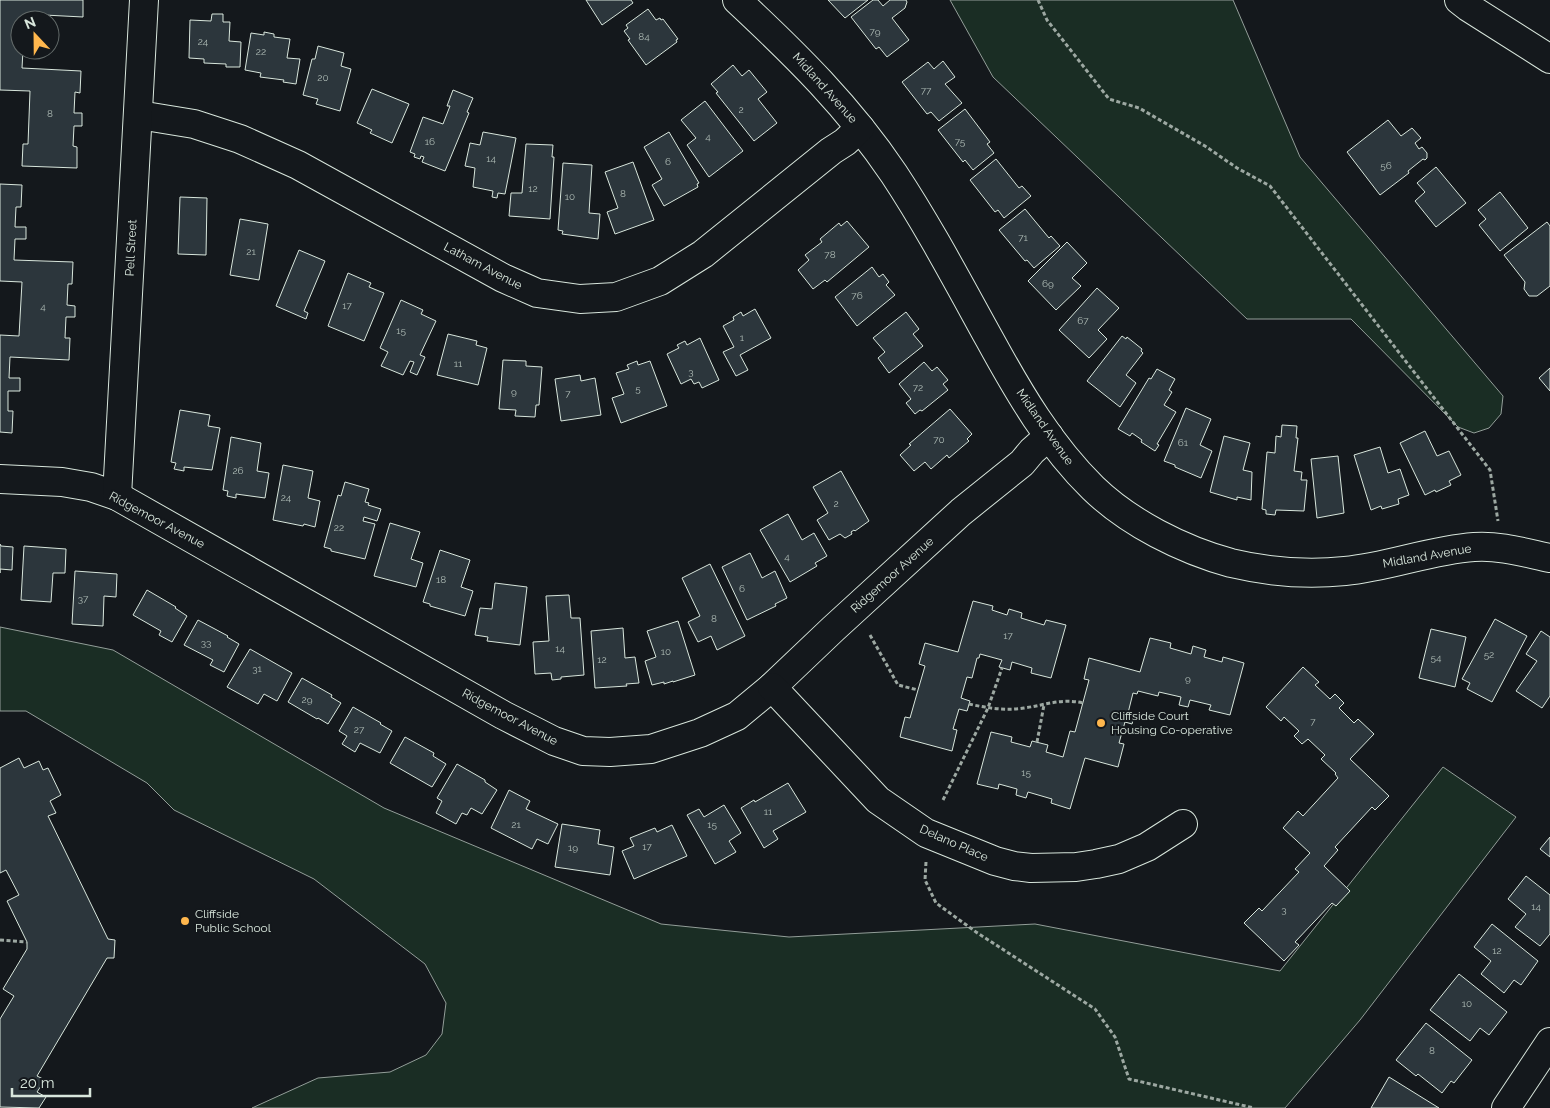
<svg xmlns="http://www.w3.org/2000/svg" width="1550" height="1108" viewBox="0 0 1550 1108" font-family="Raleway,sans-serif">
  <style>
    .green { fill: #1a2d24; stroke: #939e99 }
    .building { fill: #2c363c; stroke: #d8e6dc }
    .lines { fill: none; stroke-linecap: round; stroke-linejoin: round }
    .minor-casing { stroke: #d8e6dc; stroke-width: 30 }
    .path { stroke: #9da8a2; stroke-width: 3; stroke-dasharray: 4 2.5; stroke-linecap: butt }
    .minor { stroke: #14181c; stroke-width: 28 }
    .poi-dot { fill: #ffb74d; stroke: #14181c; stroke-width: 2 }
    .labels { text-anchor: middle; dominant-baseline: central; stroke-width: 4; stroke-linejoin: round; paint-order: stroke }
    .number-label { font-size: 10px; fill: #adbab4 }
    .street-label { font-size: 12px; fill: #d8e6dc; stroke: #14181c }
    .poi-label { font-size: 12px; fill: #d8e6dc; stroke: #14181c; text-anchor: start }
  </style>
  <rect width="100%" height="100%" fill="#14181c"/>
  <g class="green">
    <path d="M950,0h283l67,157 203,239 -2,18 -12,14 -15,5 -16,-6 -107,-108h-104l-254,-242z"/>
    <path d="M0,627l113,23 271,158 277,116 128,13 246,-13 245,47 163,-204 73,50 -156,203 -75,88h-1033l66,-30 72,-6 36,-17 16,-21 4,-31 -21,-39 -111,-85 -140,-69 -27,-27 -121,-72h-26z"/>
  </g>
  <g class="building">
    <path d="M0,0h83v17l-58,-3 -1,6h-4v30h3l-1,18 59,3 -1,22 -5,-1 -1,21h8v13h-8l-1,20 4,1v21l-55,-2 1,-22h5l2,-53 -30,-1z"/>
    <path d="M586,0h45l2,3 -31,22z"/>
    <path d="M828,0h40l-23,18z"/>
    <path d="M873,0h5l5,6 7,-6h16l1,2 -2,6 -13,10 17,22 -22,17 -8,-10 -3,2 -25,-32z"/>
    <path d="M648,9l8,11 4,-2 1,2 2,-1 15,20 -2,1 1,2 -31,23 -18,-25 2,-1 -6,-8 4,-3 -2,-3z"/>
    <path d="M212,14h11v8h7l-1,19 12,1 -1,25h-14v-3l-22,-1v-4l-15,-1 1,-38 21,1z"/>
    <path d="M264,32l10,2v3l16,2 -3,19 13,1 -4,25 -13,-2 1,-2 -24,-3 1,-4 -16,-3 6,-37 13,2z"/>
    <path d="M318,46l26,7 -3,13 10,3 -11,42 -24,-7 2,-5 -15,-4 9,-36h3z"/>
    <path d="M943,61l12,16 -10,7 17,19 -23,18 -8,-9 -4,2 -25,-32 26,-20 6,7z"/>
    <path d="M733,65l9,11 7,-6 18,22 -9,7 19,24 -23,18 -38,-48 2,-1 -7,-8z"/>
    <path d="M372,89l37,15 -17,39 -22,-10 2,-3 -15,-7z"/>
    <path d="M453,90l20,8 -6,14 2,1 -24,58 -23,-9 2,-5 -3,-1 -1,3 -6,-2 1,-3 -5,-2 13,-35 20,7 7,-18h-3z"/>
    <path d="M705,101l38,50 -34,26 -22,-32 9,-7 -15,-18z"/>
    <path d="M965,109l25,33 -3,2 7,9 -21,17 -8,-10 -2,2 -25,-32z"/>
    <path d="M1388,120l13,16 11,-8 9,10 -6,5 4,6 3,-2 5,6v5l-2,2 -2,-1 -15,12 1,2 -29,22 -33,-43z"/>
    <path d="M483,132l33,6 -11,56 -7,-1 -1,5 -5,-1 1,-6 -20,-4 2,-19 -10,-2 5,-23 10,2z"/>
    <path d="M669,132l30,51 -2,1 1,3 -34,19 -12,-21 10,-6 -18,-32z"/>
    <path d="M526,144l27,1 -1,12h2l-4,62 -41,-3 2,-23h11z"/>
    <path d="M996,159l23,29 3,-2 9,10 -27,22 -6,-8 -3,2 -25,-32z"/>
    <path d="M633,162l21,58 -39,14 -8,-22 11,-4 -13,-36z"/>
    <path d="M563,163l29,2 -3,48 11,1 -2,25 -36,-5 1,-3 -5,-1z"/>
    <path d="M1436,167l30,36 -30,24 -21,-26 10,-9 -8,-9z"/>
    <path d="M0,184l22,1 -1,22h-5l-1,20h11v12h-11l-1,21 59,2 -1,22h-4l-1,21 8,1v11h-9l-1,21h5l-1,22 -59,-3 -1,21h11v13h-12v20h5l-1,22 -12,-1v-97l19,1 3,-54 -22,-1z"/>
    <path d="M1500,192l28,36 -28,23 -21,-26 7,-6 -8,-9z"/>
    <path d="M180,197l27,1 -1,57 -28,-1z"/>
    <path d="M1025,209l24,29 2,-2 9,10 -26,22 -7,-8 -2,1 -26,-31z"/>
    <path d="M240,219l28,5 -9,56 -29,-5z"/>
    <path d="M847,221l22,26 -42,35 -2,-2 -12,9 -15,-19 11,-10 -4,-5 17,-13 -2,-3 19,-16 2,3z"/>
    <path d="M1547,222l3,4v60l-13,10h-8l-5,-7 1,-7 -21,-27z"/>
    <path d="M1067,242l20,21 -15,15 9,8 -25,24 -28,-29z"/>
    <path d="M299,250l26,11 -21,50 4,2 -2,6 -30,-13z"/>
    <path d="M872,267l7,10 4,-3 6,8 -3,3 9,10 -38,31 -22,-29z"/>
    <path d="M348,273l23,10 -2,4 15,6 -20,48 -36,-15z"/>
    <path d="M1097,288l22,20 -21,22 9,9 -18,19 -30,-28z"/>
    <path d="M401,300l22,10 -2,4 15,7 -16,34 5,2 -8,18 -7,-3 4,-10 -4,-1 -7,14 -22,-9 7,-14 -8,-4z"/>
    <path d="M755,309l16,29 -31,17 8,15 -12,6 -13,-24 11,-5 -11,-21 11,-6 -1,-3 8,-5 2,4z"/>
    <path d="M906,312l13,17 -6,5 10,12 -34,27 -11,-15 7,-6 -12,-14z"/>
    <path d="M448,334l29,7 -1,4 11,3 -9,37 -41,-10z"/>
    <path d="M1122,336l4,3 1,-2 15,12 -1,2 2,2 -17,22 10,8 -16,24 -33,-26z"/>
    <path d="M700,338l19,42 -17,8 -3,-6 -5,2 -3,-5 -10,5 -14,-30 12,-6 -2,-3 8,-4 2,4z"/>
    <path d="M503,360l23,1v5l16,1 -3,38h-3l-1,12 -20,-1 1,-6 -17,-1z"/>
    <path d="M637,361l1,4 12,-4 17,45 -46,17 -9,-25 12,-4 -8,-21 13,-4 -2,-4z"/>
    <path d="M924,362l8,9 5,-4 11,13 -5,4 5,6 -26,21 -2,-1 -5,4 -9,-11 5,-4 -12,-15z"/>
    <path d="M1550,368v23l-11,-13z"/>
    <path d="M1157,369l18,10 -6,11 3,2 -8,13 12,7 -19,32 2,1 -4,6 -14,-9 1,-2 -10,-7 -2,3 -12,-7 31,-51 2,1z"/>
    <path d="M580,375l1,6 14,-3 6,37 -40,6 -6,-42z"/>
    <path d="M1186,408l25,11 -11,26 12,6 -11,27 -26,-11v-2l-11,-4z"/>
    <path d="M950,409l22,25 -5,5 2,2 -20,17 -2,-3 -16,14 -6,-7 -11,9 -14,-16 11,-10 -2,-1z"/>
    <path d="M180,410l30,5 -2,11 12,2 -8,42 -28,-3v4l-10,-2 2,-6 -5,-1z"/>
    <path d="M1282,425l15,1 -1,12h2l-4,33 8,1 -1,8h6l-3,31 -28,-1 -1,5 -9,-1v-4l-4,-1 5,-57 8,1 1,-17 5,1z"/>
    <path d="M1425,431l12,25 12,-5 12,24 -12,6 2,4 -15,7 -1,-2 -10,5 -25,-52z"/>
    <path d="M1224,436l26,7 -7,27 9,2 -1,28 -14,-3v3l-27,-8z"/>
    <path d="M231,437l30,6 -4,28 12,2 -4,25 -29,-4v4l-9,-2 1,-5 -5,-1z"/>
    <path d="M1380,447l8,26 12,-4 9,26 -11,4 1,5 -17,5 -1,-3 -10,4 -17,-55z"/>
    <path d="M1338,456l6,57 -27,5 -6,-59z"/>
    <path d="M283,465l30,6 -5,27 12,3 -5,26 -11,-3 -1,2 -30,-6z"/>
    <path d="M841,471l28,50 -14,10 -1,-1 -3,2 1,2 -7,4 -5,-4 -11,6 -12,-20 11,-7 -15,-26z"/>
    <path d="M345,482l24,7 -4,13 4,1 -1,2 13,4 -4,12 -13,-4 -1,4 12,3 -10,35 -34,-8v-2l-7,-2 14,-52 3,1z"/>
    <path d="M788,514l14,26 12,-7 13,23 -12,7 2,3 -27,16 -30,-52z"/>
    <path d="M390,523l30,9 -9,27 12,4 -7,24 -42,-11z"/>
    <path d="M0,544l1,2 12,1 -1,23 -12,-1v4z"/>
    <path d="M24,546l42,3 -1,24h-12l-2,29 -30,-2z"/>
    <path d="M440,550l30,10 -9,27 12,4 -8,25 -35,-10v-2l-7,-2z"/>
    <path d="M750,553l12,25 13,-7 12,27 -12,6 1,2 -29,14 -25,-53z"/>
    <path d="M710,564l35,72 -28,14 -6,-14 -13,6 -10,-20 12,-6 -18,-38z"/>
    <path d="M75,571l42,3 -1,23 -12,-1 -1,30 -31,-2z"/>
    <path d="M495,583l32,4 -7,58 -33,-4 1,-4 -13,-2 5,-27 12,1z"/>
    <path d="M147,590l29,17 -1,1 12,8 -15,26 -13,-7 2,-4 -28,-16z"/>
    <path d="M569,595l2,23h9l4,57 -23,2v2l-9,1 -1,-7 -16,1 -2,-32 16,-1 -3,-45z"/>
    <path d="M973,601l20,5 -1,4 15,5 2,-6 13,4 -1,5 23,7 2,-5 20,5 -15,53 -20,-5 1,-5 -20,-6 -2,8 -11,-3 3,-7 -22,-6 -1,4h-2l-5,20 -5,-1 -6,21 9,3 -3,10 -8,-2 -6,20 4,1 -5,21 -52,-14 5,-20 5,1 8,-28 7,-24 -6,-2 6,-21 33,9z"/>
    <path d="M1495,619l32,17 -35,66 -25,-13 3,-6 -8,-4z"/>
    <path d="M198,620l30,16 -1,1 12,7 -15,28 -14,-7 3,-5 -29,-15z"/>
    <path d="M678,621l17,54 -22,7v-1l-9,3v-2l-12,3 -7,-24 11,-4 -9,-26z"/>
    <path d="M623,628l2,30 10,-1 4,26 -13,1 1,2 -32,2 -4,-57z"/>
    <path d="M1431,629l35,8 -11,50 -36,-9z"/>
    <path d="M1541,631l9,6v59l-8,12 -26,-17 21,-30 -11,-7z"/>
    <path d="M1150,638l21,5 -1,5 21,6 2,-8 13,4 -2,7 18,5 1,-5 21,6 -14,52 -21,-5 2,-5 -21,-5 -2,7 -9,-2 2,-8 -22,-5 -1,4 -20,-5 -1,3 -4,-1 -5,20 7,1 -3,10 -7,-2 -6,21 5,1 -6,23 -33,-9 -15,51 -19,-6 1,-4 -24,-7 -2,6 -10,-3 1,-6 -18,-5 -1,5 -21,-5 14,-52 21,5 -1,5 19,5 2,-6 16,4 -2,7 17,5 7,-26 5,1 14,-52 -5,-1 5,-21 51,14z"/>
    <path d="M250,649l42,24 -15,28 -13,-7 -6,10 -31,-17z"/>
    <path d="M1303,667l16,15 -4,3 15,14 5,-5 9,9 -5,5 15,15 4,-4 16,15 -24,25 39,37 -14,14 -3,-3 -37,40 3,3 -14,16 26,25 -14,15 -4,-3 -37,39 4,3 -15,16 -40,-38 15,-15 3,3 37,-39 -4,-3 15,-16 -27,-25 15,-17 5,5 35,-38 -3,-4 1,-1 -15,-14 4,-4 -17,-16 -6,5 -8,-8 5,-5 -15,-14 -3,4 -15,-14z"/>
    <path d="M302,678l30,17 -1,2 10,6 -13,21 -10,-6 -1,1 -29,-17z"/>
    <path d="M353,707l28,16 -1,1 12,7 -12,22 -20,-10 -5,9 -13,-8 5,-8 -8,-5z"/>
    <path d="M405,737l29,16 -1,3 13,8 -14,23 -42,-24z"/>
    <path d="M19,758l5,10 15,-7 4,9 5,-2 13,27 -11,6 6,12 -8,3 60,123 7,1 -1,18h-7l-70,118 8,4 -8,12 9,5 -7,11 -39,-1v-88l14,-23 -11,-7 24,-40v-7l-20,-41 12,-6 -13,-25 -6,3v-105z"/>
    <path d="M457,764l28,16v2l12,8 -15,24 -11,-6 -4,7 -5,-2 -6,11 -20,-11 6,-12 -5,-3z"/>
    <path d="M788,783l18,29 -33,19 5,8 -14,9 -23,-40 13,-8 1,2z"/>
    <path d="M509,790l21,11 -4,8 32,15 -10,20 -11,-5 -5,10 -41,-21z"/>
    <path d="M724,805l17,28 -12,8 7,11 -21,12 -28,-49 12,-6 5,8z"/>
    <path d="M562,824l38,6 -2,14 16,3 -4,28 -55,-8z"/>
    <path d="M672,825l15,31 -53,23 -12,-28 12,-5 -4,-8 25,-10 2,4z"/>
    <path d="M1550,837v20l-10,-8z"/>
    <path d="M1526,876l24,19v39l-10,12 -25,-19 11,-13 -18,-15z"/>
    <path d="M1492,924l46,37 -17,24 -7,-5 -10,13 -23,-19 10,-13 -17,-14z"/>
    <path d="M1459,974l48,38 -18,23 -9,-7 -10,13 -40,-31z"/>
    <path d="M1426,1023l46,37 -18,23 -3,-2 -9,12 -24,-19 -2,2 -20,-16z"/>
    <path d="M1389,1077l50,31h-68z"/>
  </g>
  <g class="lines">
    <defs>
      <g id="minor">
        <path d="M737,0c59,55 112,107 157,174 35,53 65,110 96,166 29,53 60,106 103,148 36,35 90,62 138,75 38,9 76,12 114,8 44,-4 85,-21 129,-24 25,-2 52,6 76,11"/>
        <path d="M1459,0l9,7 82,52"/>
        <path d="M139,115l55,9 46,15 58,26 205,113 34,15 43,6 36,-2 44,-16 43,-27 128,-103 14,-9 15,-14"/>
        <path d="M0,479l62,3 29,5 26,9 386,219 51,26 29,10 27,1 41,-3 49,-16 37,-17 35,-29 61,-58 128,-117 61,-49 10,-12 17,-15"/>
        <path d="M117,496l27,-496"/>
        <path d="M772,687l106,113 48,33 69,28 19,5 17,2 45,-1 20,-3 23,-5 28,-12 36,-23"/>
        <path d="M1506,1108l44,-66"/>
      </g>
    </defs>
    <use href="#minor" class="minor-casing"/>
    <g class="path">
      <path d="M1038,0l9,20 62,79 30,9 66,38 32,22 33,18 220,284 8,51"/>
      <path d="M870,635l28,50 20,5"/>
      <path d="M969,704c18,4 37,7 55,4 22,-3 37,-10 59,-5"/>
      <path d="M1037,742l7,-37"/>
      <path d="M943,800l45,-92 14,-40"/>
      <path d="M926,862l-1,18 11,23 40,29 119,77 20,28 14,42 125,29"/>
      <path d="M0,940l27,2"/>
    </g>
    <use href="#minor" class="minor"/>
  </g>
  <g class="poi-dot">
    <circle cx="1101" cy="723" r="5"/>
    <circle cx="185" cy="921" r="5"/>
  </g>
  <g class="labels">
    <g class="number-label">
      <text x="875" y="31">79</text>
      <text x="644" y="36">84</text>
      <text x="203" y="41">24</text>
      <text x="261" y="51">22</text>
      <text x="323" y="77">20</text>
      <text x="926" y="90">77</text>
      <text x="741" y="109">2</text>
      <text x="50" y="113">8</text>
      <text x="708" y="136">4</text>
      <text x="430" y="141">16</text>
      <text x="960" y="141">75</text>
      <text x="491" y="158">14</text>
      <text x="668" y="161">6</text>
      <text x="1386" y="165">56</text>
      <text x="533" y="188">12</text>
      <text x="623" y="193">8</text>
      <text x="570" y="196">10</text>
      <text x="1023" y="237">71</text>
      <text x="251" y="251">21</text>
      <text x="830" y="254">78</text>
      <text x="1048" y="283">69</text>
      <text x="857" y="295">76</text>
      <text x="347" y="305">17</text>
      <text x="43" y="306">4</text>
      <text x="1083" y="320">67</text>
      <text x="401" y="330">15</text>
      <text x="742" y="337">1</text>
      <text x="458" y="363">11</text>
      <text x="691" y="371">3</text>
      <text x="918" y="387">72</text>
      <text x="638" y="388">5</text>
      <text x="514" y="391">9</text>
      <text x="568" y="393">7</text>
      <text x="939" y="439">70</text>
      <text x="1183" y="442">61</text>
      <text x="238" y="470">26</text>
      <text x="286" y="497">24</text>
      <text x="836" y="503">2</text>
      <text x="339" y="527">22</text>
      <text x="787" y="556">4</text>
      <text x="441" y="579">18</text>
      <text x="742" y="588">6</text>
      <text x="83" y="598">37</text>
      <text x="714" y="618">8</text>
      <text x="1008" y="635">17</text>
      <text x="206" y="642">33</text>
      <text x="560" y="648">14</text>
      <text x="666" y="651">10</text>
      <text x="1489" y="654">52</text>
      <text x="1436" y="657">54</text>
      <text x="602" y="659">12</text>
      <text x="257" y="668">31</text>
      <text x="1188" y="678">9</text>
      <text x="307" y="699">29</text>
      <text x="1313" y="721">7</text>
      <text x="359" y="729">27</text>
      <text x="1026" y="772">15</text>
      <text x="768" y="811">11</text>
      <text x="516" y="824">21</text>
      <text x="712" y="824">15</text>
      <text x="647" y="846">17</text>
      <text x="573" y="847">19</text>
      <text x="1536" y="906">14</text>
      <text x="1284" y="909">3</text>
      <text x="1497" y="950">12</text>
      <text x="1467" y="1003">10</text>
      <text x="1432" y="1050">8</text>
    </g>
    <g class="street-label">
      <text transform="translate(825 88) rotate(48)">Midland Avenue</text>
      <text transform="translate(131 248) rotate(-87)">Pell Street</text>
      <text transform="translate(483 266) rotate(28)">Latham Avenue</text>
      <text transform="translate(1045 427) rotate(55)">Midland Avenue</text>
      <text transform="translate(157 520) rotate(28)">Ridgemoor Avenue</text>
      <text transform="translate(1427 556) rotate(-10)">Midland Avenue</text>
      <text transform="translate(892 575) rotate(-42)">Ridgemoor Avenue</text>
      <text transform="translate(510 717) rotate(28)">Ridgemoor Avenue</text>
      <text transform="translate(954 843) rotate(24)">Delano Place</text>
    </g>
    <g class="poi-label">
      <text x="1111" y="716">Cliffside Court<tspan x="1111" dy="14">Housing Co-operative</tspan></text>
      <text x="195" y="914">Cliffside<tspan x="195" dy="14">Public School</tspan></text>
    </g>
  </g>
  <g transform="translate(35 35) rotate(338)"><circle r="24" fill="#14181c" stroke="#626a69"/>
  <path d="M0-4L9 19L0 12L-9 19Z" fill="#ffb74d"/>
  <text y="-8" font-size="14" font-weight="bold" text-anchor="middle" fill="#d8e6dc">N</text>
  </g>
  <path d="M12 1088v8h78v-8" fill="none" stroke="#d8e6dc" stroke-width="2.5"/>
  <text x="20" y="1088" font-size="15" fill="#d8e6dc" stroke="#14181c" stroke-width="4" paint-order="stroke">20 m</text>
</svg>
